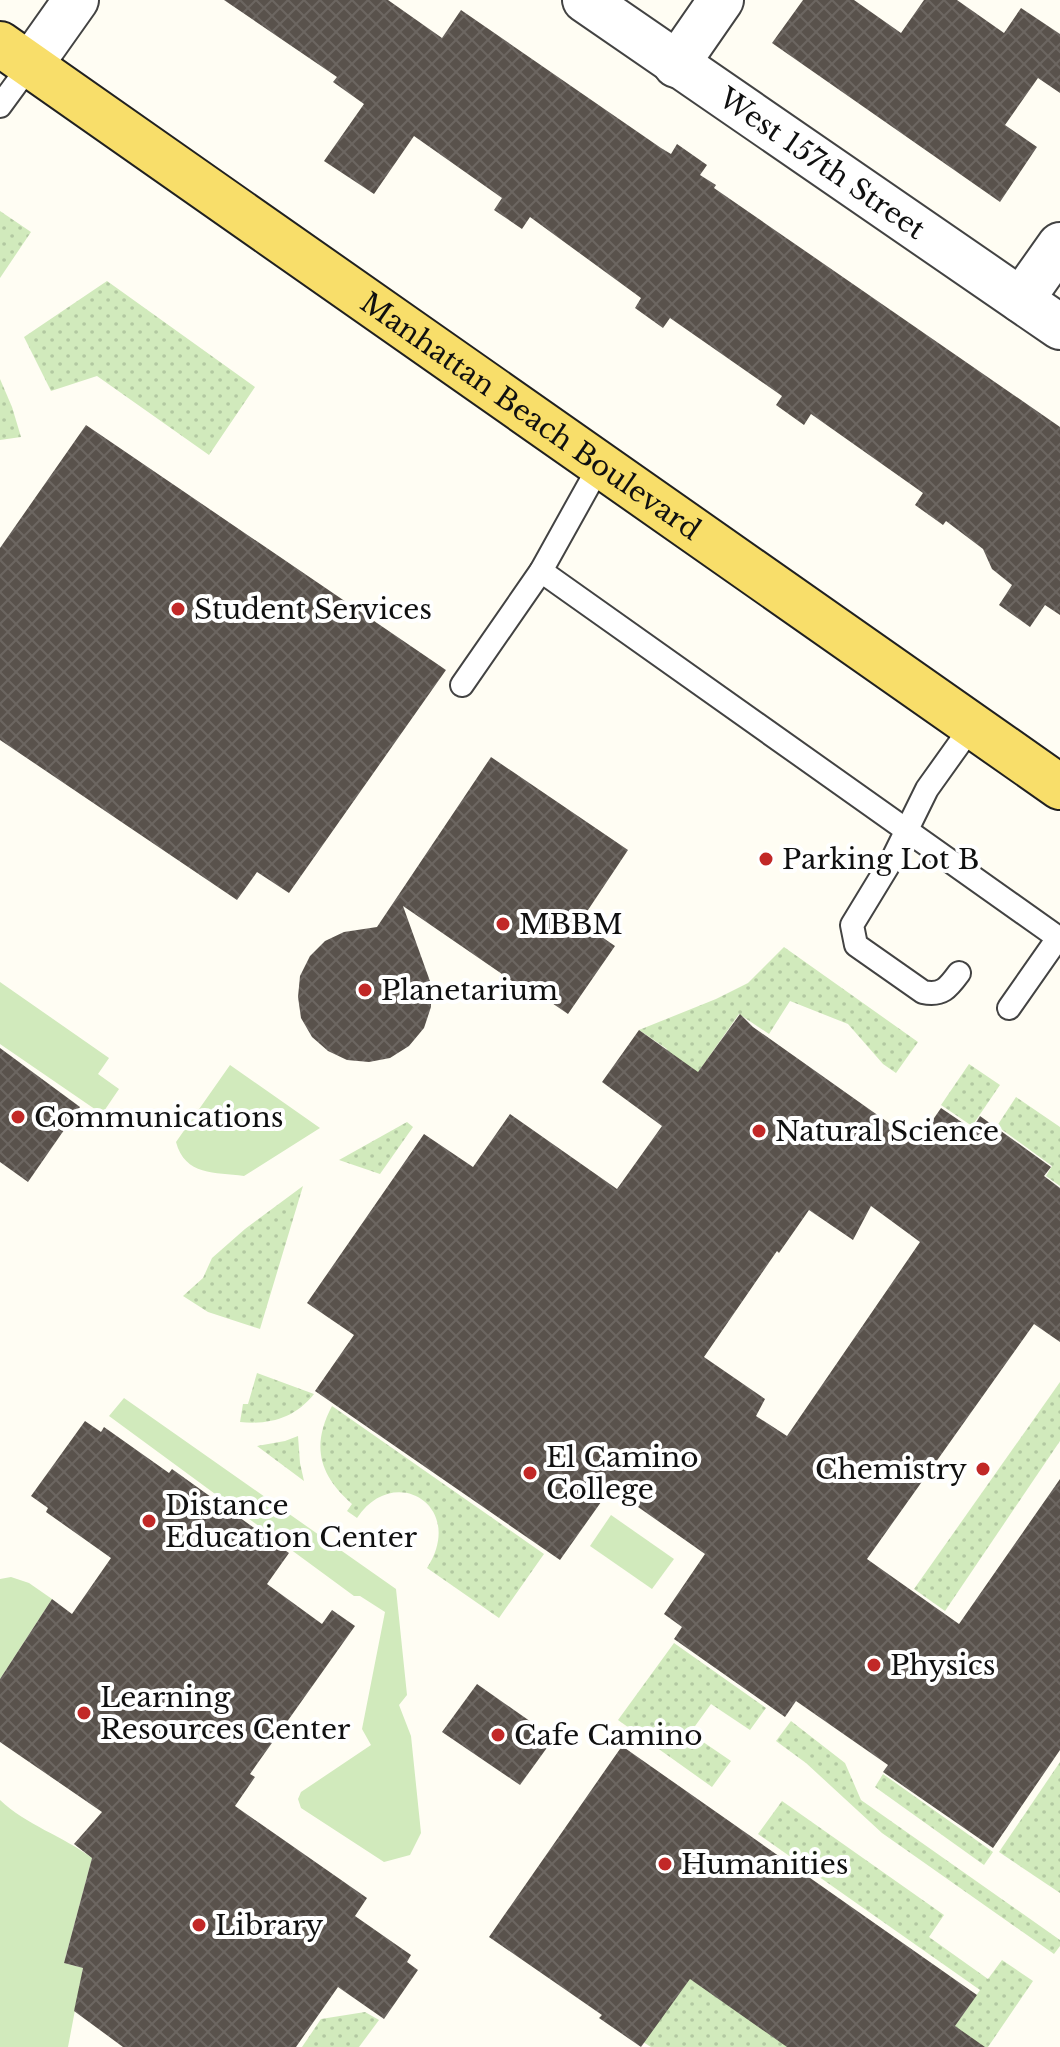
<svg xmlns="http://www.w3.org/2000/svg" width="1060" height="2047" viewBox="0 0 1060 2047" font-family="'Libre Baskerville',serif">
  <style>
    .grass { fill: url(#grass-dots) }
    .park { fill: #d1eabc }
    .building { fill: url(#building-cross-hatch); fill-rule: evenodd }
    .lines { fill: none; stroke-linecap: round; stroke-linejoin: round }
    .lane-casing { stroke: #434343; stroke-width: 26 }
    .street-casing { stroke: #434343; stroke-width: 48 }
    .primary-casing { stroke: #212121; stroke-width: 48 }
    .lane { stroke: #fff; stroke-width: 22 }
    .street { stroke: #fff; stroke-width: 44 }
    .primary { stroke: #f8de6a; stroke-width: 44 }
    .poi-dot { fill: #c12827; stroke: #fff; stroke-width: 3 }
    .labels { text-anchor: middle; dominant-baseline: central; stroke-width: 8; stroke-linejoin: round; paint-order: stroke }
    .street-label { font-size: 28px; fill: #101010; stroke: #fff }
    .poi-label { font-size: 28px; fill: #101010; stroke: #fff; text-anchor: start }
  </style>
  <defs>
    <pattern id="grass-dots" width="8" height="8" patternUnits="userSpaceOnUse" patternTransform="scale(2)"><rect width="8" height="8" fill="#d1eabc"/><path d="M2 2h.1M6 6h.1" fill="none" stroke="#b2c8a1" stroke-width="1.8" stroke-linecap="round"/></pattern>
    <pattern id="building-cross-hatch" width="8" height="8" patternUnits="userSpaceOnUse" patternTransform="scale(2)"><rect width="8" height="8" fill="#59524c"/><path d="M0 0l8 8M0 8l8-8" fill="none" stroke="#6c6661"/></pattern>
  </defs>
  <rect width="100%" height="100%" fill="#fffdf3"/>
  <g class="grass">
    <path d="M0,211l31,21 -31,46z"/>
    <path d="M107,281l148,106 -46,68 -112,-79 -46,15 -27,-54z"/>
    <path d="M0,379l12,28 9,30 -21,3z"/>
    <path d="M784,947l134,95 -22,31 -13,-9 -35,-40 -58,-23 -21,33 -30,-20 -52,74 -32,-22 12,-17 -28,-19 77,-31 32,-16z"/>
    <path d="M969,1064l31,21 -28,41 -31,-21z"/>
    <path d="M1016,1097l44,30v59l-14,-10 6,-10 -55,-40z"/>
    <path d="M407,1122l6,5 -33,47 -41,-14z"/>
    <path d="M303,1186l-43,143 -52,-17 -25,-16 20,-18 9,-20 33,-29z"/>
    <path d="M257,1373l57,21c-19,24 -44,31 -74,28l3,-18h5z"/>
    <path d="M1060,1382v59l-115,170 -31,-22z"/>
    <path d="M332,1406l212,148 -45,64 -72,-50c40,-62 -33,-106 -70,-50l-10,-7 5,-7c-33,-29 -41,-58 -20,-98z"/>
    <path d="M298,1436l2,27 4,18 -47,-35 28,-5z"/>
    <path d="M674,1643l92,65 -16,22 -39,-26 -21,29 41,28 -19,26 -94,-67z"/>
    <path d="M791,1721l54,42 16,37 199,140v6l-6,8 -172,-121 -76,-70 -30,-22z"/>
    <path d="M1060,1762v131l-61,-41z"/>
    <path d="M883,1774l110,78 -9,13 -109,-78z"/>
    <path d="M782,1801l162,114 -15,22 59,42 14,-19 31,21 -45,66h-15l-18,-21 25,-36 -222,-156z"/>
    <path d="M688,1977l101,70h-138l-8,-5z"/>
    <path d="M365,2012l14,8 -20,27h-57l19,-28z"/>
  </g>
  <g class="park">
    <path d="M0,982l109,76 -11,16 21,15 -17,25 -102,-70z"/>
    <path d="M230,1065l90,63 -76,48c-29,-4 -59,0 -68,-34z"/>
    <path d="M124,1398l272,191 11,106 -8,10 12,31 10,97 -11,22 -26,7 -83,-54 -3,-9 3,-7 70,-47 -9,-16 23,-117 -25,-16h-6l-245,-180z"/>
    <path d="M611,1515l63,44 -22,30 -62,-43z"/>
    <path d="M11,1577l18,6 23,16 -52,80v-100z"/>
    <path d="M0,1800c26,25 63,36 92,58l-28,105 19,5 -15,79h-68z"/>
  </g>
  <g class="building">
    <path d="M224,0h164l54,38 19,-28 200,138 10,6 6,-10 30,21 -7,10 16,10 -2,3 346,239v188l-15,-10 -15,22 -31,-22 13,-20 -20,-16 -9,-20 -37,-28 -3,4 -28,-20 8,-12 -112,-79 -7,11 -28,-20 6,-9 -112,-78 -7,10 -28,-20 6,-10 -111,-81 -8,12 -28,-19 8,-12 -88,-62 -40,58 -50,-33 40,-57 -31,-22 4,-5z"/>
    <path d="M803,0h51l47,33 23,-33h33l47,33 17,-25 39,26v59l-22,-15 -33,47 32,22 -37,55 -228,-159z"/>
    <path d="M86,425l360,245 -157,223 -32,-21 -20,28 -237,-160v-192z"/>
    <path d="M491,757l137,93 -48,72 35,24 -47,68 -35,-24 -2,4 -128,-88 28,78v23l-7,21 -15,18 -19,12 -21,4 -22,-2 -19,-9 -16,-14 -11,-19 -3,-21 2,-21 10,-20 15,-15 19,-9 33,-5z"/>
    <path d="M740,1014l13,13 164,116 24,-35 31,21 8,-13 71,51 -7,9 16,12v154l-26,-18 -167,235 92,65 101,-145v271l-67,98 -110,-76 5,-7 -92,-64 -11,16 -111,-78 8,-12 -18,-13 41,-60 -94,-66 -51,72 -245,-169 39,-56 -47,-32 117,-169 49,33 37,-53 107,75 45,-63 -60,-44 37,-52 59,42zM871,1206l49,36 -133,194 -31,-20 9,-17 -61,-42 73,-106 2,2 30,-43 44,30z"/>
    <path d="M0,1048l80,59 -52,75 -28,-20z"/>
    <path d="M85,1421l16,11 3,-5 65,46 3,-4 117,84 -22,31 55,40 10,-14 23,16 -105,148 5,3 -20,29 132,92 -12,18 56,39 -4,7 11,8 -34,49 -46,-32 -42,60h-173l-49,-36 9,-43 -19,-5 28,-105 -18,-14 28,-32 -102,-70v-63l52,-80 20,15 39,-56 -65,-46 2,-4 -17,-12z"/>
    <path d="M477,1684l77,54 -34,47 -78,-53z"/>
    <path d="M622,1746l355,249 -22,31 30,21h-198l-97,-68 -49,68 -42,-29 3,-3 -113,-78z"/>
  </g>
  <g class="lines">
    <defs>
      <g id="lane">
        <path d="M0,106l30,-41"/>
        <path d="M541,571l519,368"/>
        <path d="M462,685l79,-114 59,-106"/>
        <path d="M959,973c-11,15 -17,23 -36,19l-67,-47 -4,-20 42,-69 33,-67 45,-63"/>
        <path d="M1009,1008l49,-70"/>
      </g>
      <g id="street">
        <path id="s1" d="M585,0l475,327"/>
        <path d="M30,65l46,-65"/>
        <path d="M676,65l45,-65"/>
        <path d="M1021,300l39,-55"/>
      </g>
      <g id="primary">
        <path id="s2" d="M0,44l1060,743"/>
      </g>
    </defs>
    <use href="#lane" class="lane-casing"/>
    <use href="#street" class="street-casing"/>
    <use href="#primary" class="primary-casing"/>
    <use href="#lane" class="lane"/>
    <use href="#street" class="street"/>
    <use href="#primary" class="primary"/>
  </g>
  <g class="poi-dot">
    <circle cx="178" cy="609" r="8"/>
    <circle cx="766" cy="859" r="8"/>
    <circle cx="503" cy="924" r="8"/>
    <circle cx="365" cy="990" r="8"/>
    <circle cx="18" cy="1117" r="8"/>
    <circle cx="759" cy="1131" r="8"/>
    <circle cx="983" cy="1469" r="8"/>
    <circle cx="530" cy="1473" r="8"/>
    <circle cx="149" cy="1521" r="8"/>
    <circle cx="874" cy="1665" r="8"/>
    <circle cx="84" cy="1713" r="8"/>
    <circle cx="498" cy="1735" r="8"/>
    <circle cx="665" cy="1864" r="8"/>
    <circle cx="199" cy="1925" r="8"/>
  </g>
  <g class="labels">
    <g class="street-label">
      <text stroke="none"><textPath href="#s1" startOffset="288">West 157th Street</textPath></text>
      <text stroke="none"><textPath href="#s2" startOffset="648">Manhattan Beach Boulevard</textPath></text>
    </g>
    <g class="poi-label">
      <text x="194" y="609">Student Services</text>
      <text x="782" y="859">Parking Lot B</text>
      <text x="519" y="924">MBBM</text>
      <text x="381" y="990">Planetarium</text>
      <text x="34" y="1117">Communications</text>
      <text x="775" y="1131">Natural Science</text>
      <text x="546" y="1457">El Camino<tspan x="546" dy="32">College</tspan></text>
      <text x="967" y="1469" text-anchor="end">Chemistry</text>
      <text x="165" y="1505">Distance<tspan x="165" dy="32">Education Center</tspan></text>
      <text x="890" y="1665">Physics</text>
      <text x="100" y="1697">Learning<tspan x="100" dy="32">Resources Center</tspan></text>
      <text x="514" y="1735">Cafe Camino</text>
      <text x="681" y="1864">Humanities</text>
      <text x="215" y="1925">Library</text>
    </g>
  </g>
</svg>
